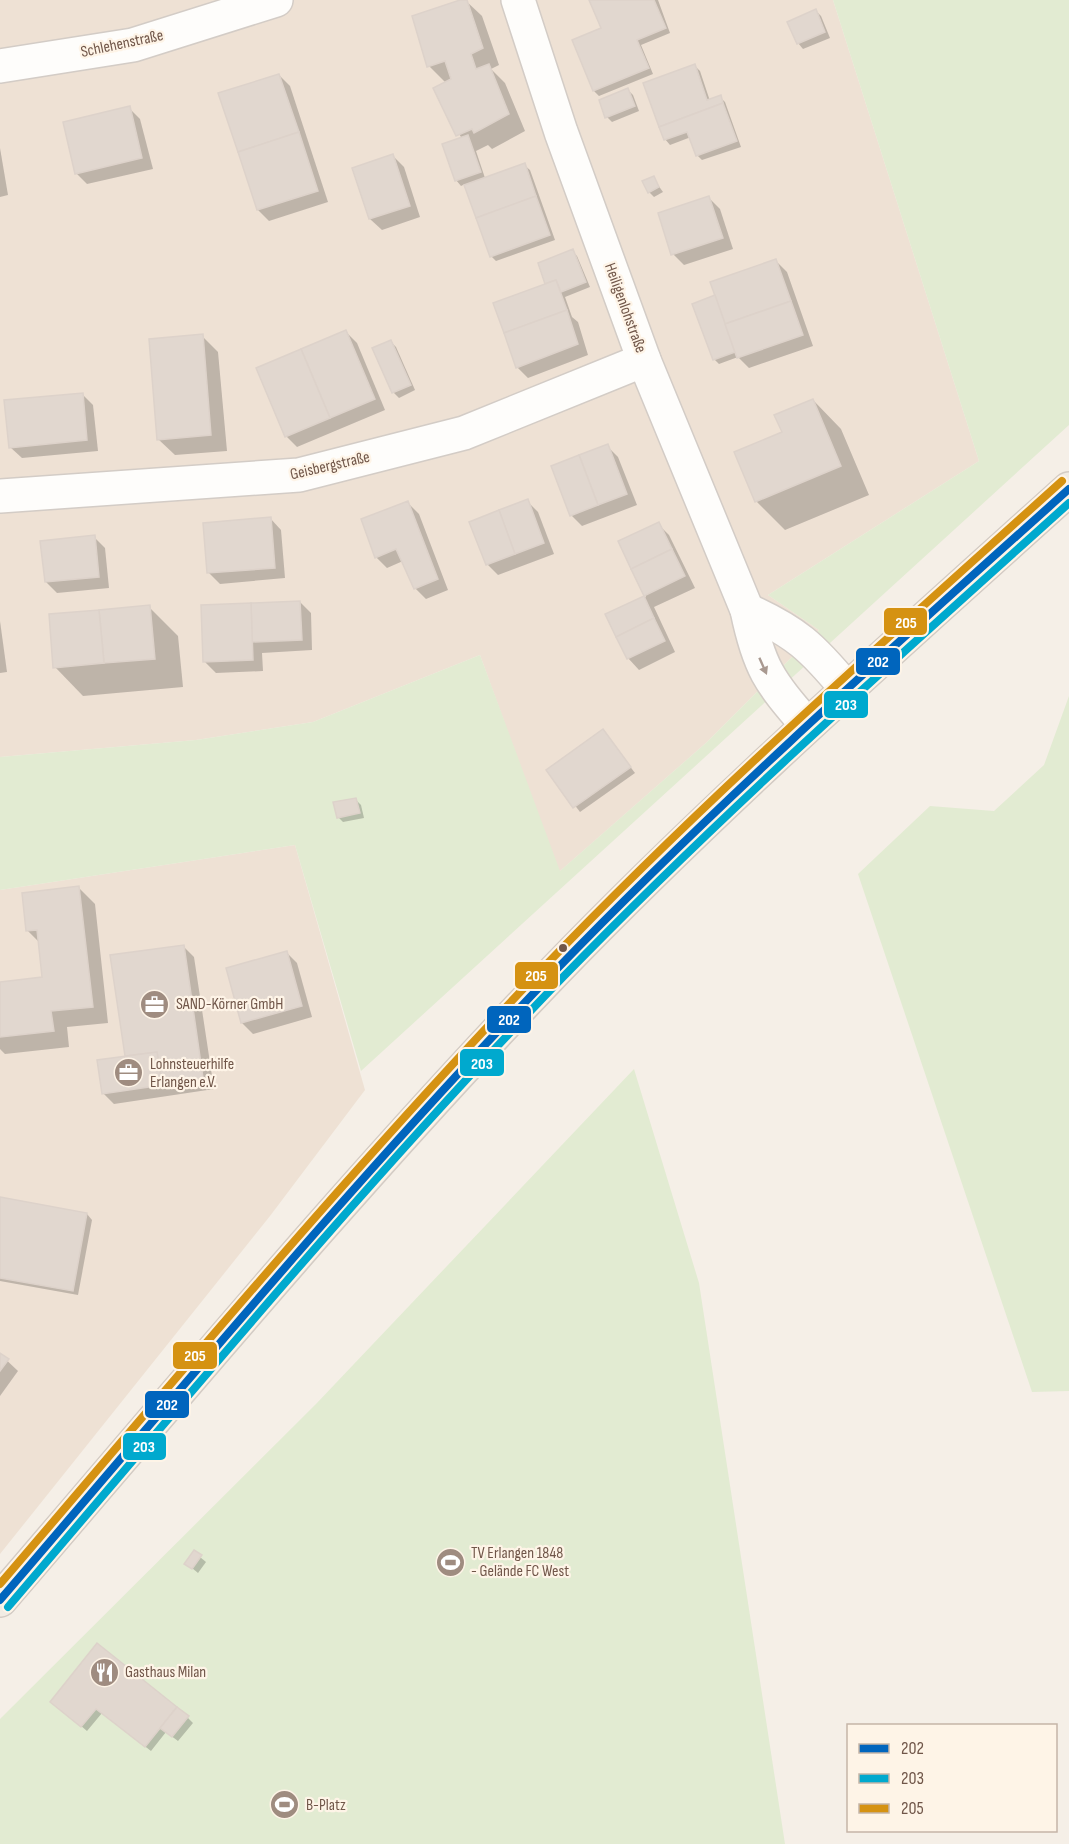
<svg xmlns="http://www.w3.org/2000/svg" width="1069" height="1844" viewBox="0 0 1069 1844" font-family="'Sofia Sans Condensed',sans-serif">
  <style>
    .residential { fill: #eee1d4 }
    .green { fill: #e2ebd2 }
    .shadow { fill: #0003 }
    .building { fill: #e1d7cf; stroke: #ddd2ca; stroke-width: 1.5 }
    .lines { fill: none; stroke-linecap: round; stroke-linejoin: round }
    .minor-casing { stroke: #d3ccc6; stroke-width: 36 }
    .major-casing { stroke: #d3cbc4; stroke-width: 36 }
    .minor { stroke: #fefdfb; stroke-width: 33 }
    .major { stroke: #f1ece4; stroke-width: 33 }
    .bus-1-casing { stroke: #fef4e7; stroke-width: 12 }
    .bus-2-casing { stroke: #fef4e7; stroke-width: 12 }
    .bus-3-casing { stroke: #fef4e7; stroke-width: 12 }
    .bus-1 { stroke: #0065bd; stroke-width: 8 }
    .bus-2 { stroke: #00a9ce; stroke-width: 8 }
    .bus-3 { stroke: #d59212; stroke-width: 8 }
    .oneway { fill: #a99990 }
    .bus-dot { fill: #705649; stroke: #fef4e7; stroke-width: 2 }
    .labels { text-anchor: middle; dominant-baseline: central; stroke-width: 4.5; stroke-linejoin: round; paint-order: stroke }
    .street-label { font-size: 16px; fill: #705649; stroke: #fef4e7 }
    .poi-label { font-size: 16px; fill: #705649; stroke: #fef4e7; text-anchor: start }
    .line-badge { stroke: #fef4e7; stroke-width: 2 }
    .badge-label { font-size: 16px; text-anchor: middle; font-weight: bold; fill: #fff }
  </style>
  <rect width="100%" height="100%" fill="#f5efe7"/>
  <g class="residential">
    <path d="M0,0h833l146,461 -211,134 51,35 -112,112 -148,130 -79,-217 -167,67 -117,18 -196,17z"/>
    <path d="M295,845l70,245 -95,126 -270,338v-664z"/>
  </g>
  <g class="green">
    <path d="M833,0h236v425l-708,646 -66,-226 -295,45v-133l196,-17 117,-18 167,-67 80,216 147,-129 112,-112 -51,-35 211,-134z"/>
    <path d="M1069,696v695l-37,1 -174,-518 72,-68 64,5 50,-46z"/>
    <path d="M634,1069l65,214 86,561h-785v-125l316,-315z"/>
  </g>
  <g class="shadow">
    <path d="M465,0l17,16 17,49 -8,4 14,14 20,48 -33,18 -4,-4 -12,6 9,27 39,-13 6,5 25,70 -59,21 -5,-5 -26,-72 -4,2 -5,-6 6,-41 -27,-50 11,-6 -17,-17z"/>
    <path d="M591,0h67l12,33 -29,12 12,29 -54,22 -5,-5 9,-62z"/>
    <path d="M816,11l5,5 9,22 -27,11 -5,-6z"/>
    <path d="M695,66l5,5 10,30 10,-4 5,5 16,45 -39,13 -5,-5 -6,-18 -21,8 -5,-6z"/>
    <path d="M279,75l11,11 38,116 -59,19 -11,-11z"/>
    <path d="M628,90l5,5 6,16 -27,11 -5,-5z"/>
    <path d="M129,108l11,11 13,50 -66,15 -11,-11z"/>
    <path d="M0,148l8,47 -8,2z"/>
    <path d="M393,156l11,11 16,50 -38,13 -12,-11 -16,-50z"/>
    <path d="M653,178l10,14 -9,5 -5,-5z"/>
    <path d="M709,198l11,11 13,40 -49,16 -11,-11z"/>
    <path d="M572,251l5,5 13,31 -25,10 7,20 6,5 10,33 -60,23 -11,-11 30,-82 -7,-21z"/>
    <path d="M776,261l11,11 26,74 -64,22 -11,-11 -19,7 -5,-5v-62z"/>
    <path d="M346,332l11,11 28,67 -88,37 -11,-11z"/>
    <path d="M202,336l16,16 9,99 -52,4 -17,-16z"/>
    <path d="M390,341l6,6 19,43 -16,8 -6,-6 -19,-43z"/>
    <path d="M82,394l11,11 5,46 -76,7 -12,-11z"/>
    <path d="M813,400l28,29 28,66 -84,35 -28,-28 -21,-49 48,-20z"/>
    <path d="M607,446l11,11 19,48 -55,21 -11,-11z"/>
    <path d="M527,501l11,11 16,42 -56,21 -11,-11z"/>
    <path d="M408,503l11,11 29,76 -22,9 -11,-11 -12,-27 -16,7 -11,-11z"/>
    <path d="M270,518l11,12 4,48 -65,6 -11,-11z"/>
    <path d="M658,524l11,11 26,53 -41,19 21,45 -36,18 -11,-12 -21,-43 39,-18 -26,-55z"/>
    <path d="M94,537l11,11 4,40 -52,5 -11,-11z"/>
    <path d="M300,602l11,11 1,37 -50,3 1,18 -47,2 -11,-11z"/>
    <path d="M149,607l29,29 5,51 -100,9 -28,-29z"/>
    <path d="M0,621l7,51 -7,1z"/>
    <path d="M603,731l32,42 -55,39 -32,-42z"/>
    <path d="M356,800l5,5 3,13 -21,4 -5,-5z"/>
    <path d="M79,888l16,16 13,119 -41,4 2,20 -64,7 -5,-5v-66l44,-5 -4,-35 -13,-13z"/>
    <path d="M183,946l11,11 20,132 -100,15 -11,-11 23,-36 -15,-100z"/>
    <path d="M286,952l11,11 15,54 -59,17 -11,-11z"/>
    <path d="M0,1199l87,15 5,6 -14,75 -78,-14z"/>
    <path d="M0,1354l18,17 -18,25z"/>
    <path d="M194,1552l12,10 -8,11 -12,-10z"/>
    <path d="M52,1701l136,17 5,5 -15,18 -12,-9 -15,19 -49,-38 -15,18z"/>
  </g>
  <g class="building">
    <path d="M460,0h7l16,48 -12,6 5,15 13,-5 20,50 -35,19 -2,-4 -16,7 -23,-48 18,-9 -6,-18 -18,6 -15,-51z"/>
    <path d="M589,0h65l12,28 -29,12 12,28 -56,23 -21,-51 29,-12z"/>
    <path d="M816,9l9,23 -28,12 -10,-22z"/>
    <path d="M695,64l12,36 14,-5 2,8 -64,24 -16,-44z"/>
    <path d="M279,74l20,58 -61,20 -20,-59z"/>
    <path d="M628,88l7,18 -30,12 -6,-18z"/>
    <path d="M723,103l14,38 -41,15 -9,-24 -23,8 -5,-13z"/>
    <path d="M130,106l12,52 -67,16 -12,-52z"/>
    <path d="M299,132l19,59 -61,19 -19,-58z"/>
    <path d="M468,135l13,37 -26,9 -13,-37z"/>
    <path d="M393,154l17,52 -41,13 -17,-51z"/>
    <path d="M525,163l11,33 -60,22 -12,-33z"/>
    <path d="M654,176l5,11 -11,6 -6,-12z"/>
    <path d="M536,196l14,39 -60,22 -14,-39z"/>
    <path d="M709,196l14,42 -52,17 -13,-42z"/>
    <path d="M573,249l13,33 -25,10 -5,-12 -11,4 -7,-21z"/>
    <path d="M776,259l15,42 -66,23 -15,-42z"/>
    <path d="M556,280l11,30 -63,23 -11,-30z"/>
    <path d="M715,295l20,57 -22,8 -21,-56z"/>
    <path d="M791,301l12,34 -66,23 -12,-34z"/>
    <path d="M567,310l11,34 -62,24 -12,-35z"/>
    <path d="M346,330l29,69 -45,19 -29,-69z"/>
    <path d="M203,334l8,101 -54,5 -8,-101z"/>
    <path d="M391,340l20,45 -19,8 -20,-45z"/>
    <path d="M301,349l29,69 -45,19 -29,-69z"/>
    <path d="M83,393l4,47 -78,8 -5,-48z"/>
    <path d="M813,399l28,67 -86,36 -21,-50 48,-20 -8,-17z"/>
    <path d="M608,444l19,50 -29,11 -19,-50z"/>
    <path d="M579,455l19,50 -28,11 -19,-50z"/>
    <path d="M528,499l16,44 -29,11 -16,-44z"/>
    <path d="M408,501l30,78 -24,10 -18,-40 -21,9 -14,-39z"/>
    <path d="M499,510l16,44 -29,11 -17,-43z"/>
    <path d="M271,517l4,51 -68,5 -4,-50z"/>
    <path d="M659,522l13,27 -41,20 -13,-28z"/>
    <path d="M95,535l4,42 -54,5 -5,-41z"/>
    <path d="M672,549l13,27 -41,20 -13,-27z"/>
    <path d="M644,596l10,22 -38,19 -11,-23z"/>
    <path d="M300,601l2,39 -50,2 -1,-39z"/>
    <path d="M251,603l2,57 -50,2 -2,-57z"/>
    <path d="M150,605l5,54 -51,4 -5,-53z"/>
    <path d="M99,610l5,53 -51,5 -4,-54z"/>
    <path d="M654,618l11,23 -38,18 -11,-22z"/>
    <path d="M603,729l28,38 -58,41 -27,-38z"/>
    <path d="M356,798l4,15 -23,5 -4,-16z"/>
    <path d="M79,886l14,121 -42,4 3,20 -54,6v-55l42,-5 -5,-47 -11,1 -4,-38z"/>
    <path d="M184,945l19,133 -41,7 -5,-33 -32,4 -15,-101z"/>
    <path d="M287,951l15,55 -61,17 -15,-55z"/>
    <path d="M157,1052l5,33 -60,9 -5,-34z"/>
    <path d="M0,1197l87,16 -14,78 -73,-13z"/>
    <path d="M0,1353l9,6 -9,12z"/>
    <path d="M194,1550l8,5 -10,14 -8,-5z"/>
    <path d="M97,1643l80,64 -32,40 -49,-38 -15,18 -31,-25z"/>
    <path d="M177,1707l12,9 -17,21 -12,-9z"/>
  </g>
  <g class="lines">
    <defs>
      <g id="minor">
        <path d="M518,0l43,132 83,228 103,250c12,58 22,71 60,115"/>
        <path d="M0,66l133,-21 143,-45"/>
        <path d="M0,496l299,-21 165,-42 180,-73"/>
        <path d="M747,610c49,22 65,37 99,78"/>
      </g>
      <path id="major" d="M0,1600c182,-212 361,-427 554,-628 164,-170 340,-325 515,-483"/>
    </defs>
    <use href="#minor" class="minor-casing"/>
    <use href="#major" class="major-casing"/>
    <use href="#minor" class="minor"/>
    <use href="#major" class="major"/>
    <defs>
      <path id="bus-1" d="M0,1600c182,-212 360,-427 554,-628 164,-170 340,-326 515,-483"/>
      <path id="bus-2" d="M8,1607c182,-213 361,-429 555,-630 161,-166 334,-319 506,-474"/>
      <path id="bus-3" d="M0,1584c179,-209 355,-420 545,-618 164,-171 342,-327 517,-485"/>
    </defs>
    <use href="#bus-1" class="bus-1-casing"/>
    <use href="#bus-2" class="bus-2-casing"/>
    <use href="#bus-3" class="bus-3-casing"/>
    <use href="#bus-1" class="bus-1"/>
    <use href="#bus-2" class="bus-2"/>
    <use href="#bus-3" class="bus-3"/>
  </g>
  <defs><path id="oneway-solid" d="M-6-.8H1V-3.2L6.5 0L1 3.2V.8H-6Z" transform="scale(1.5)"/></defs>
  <use class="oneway" href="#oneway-solid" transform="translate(763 666) rotate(66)"/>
  <defs>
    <symbol id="office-disc" viewBox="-11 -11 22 22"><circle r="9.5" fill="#9f8c80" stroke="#fef4e7"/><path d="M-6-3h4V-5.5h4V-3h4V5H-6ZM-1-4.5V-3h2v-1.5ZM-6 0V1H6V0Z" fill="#fff"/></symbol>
    <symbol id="stadium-disc" viewBox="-11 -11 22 22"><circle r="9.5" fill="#9f8c80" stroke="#fef4e7"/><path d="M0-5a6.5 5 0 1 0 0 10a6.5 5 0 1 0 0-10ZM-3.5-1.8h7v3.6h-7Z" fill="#fff"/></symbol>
    <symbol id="restaurant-disc" viewBox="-11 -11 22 22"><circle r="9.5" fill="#9f8c80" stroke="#fef4e7"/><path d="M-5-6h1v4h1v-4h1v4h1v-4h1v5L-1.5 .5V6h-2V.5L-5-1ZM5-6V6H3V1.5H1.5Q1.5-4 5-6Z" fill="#fff"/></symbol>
  </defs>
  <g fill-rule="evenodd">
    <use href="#office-disc" x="138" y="988" width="33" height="33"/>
    <use href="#office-disc" x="112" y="1056" width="33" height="33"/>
    <use href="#stadium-disc" x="434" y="1546" width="33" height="33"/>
    <use href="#restaurant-disc" x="88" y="1656" width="33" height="33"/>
    <use href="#stadium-disc" x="268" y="1788" width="33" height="33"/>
  </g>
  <circle class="bus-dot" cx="563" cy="948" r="5"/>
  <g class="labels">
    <g class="street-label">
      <text transform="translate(122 44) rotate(-12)">Schlehenstraße</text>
      <text transform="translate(625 308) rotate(70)">Heiligenlohstraße</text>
      <text transform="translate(330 466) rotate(-13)">Geisbergstraße</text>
    </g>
    <g class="poi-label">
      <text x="176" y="1004">SAND-Körner GmbH</text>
      <text x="150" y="1064">Lohnsteuerhilfe<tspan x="150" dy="18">Erlangen e.V.</tspan></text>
      <text x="471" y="1553">TV Erlangen 1848<tspan x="471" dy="18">- Gelände FC West</tspan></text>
      <text x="125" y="1672">Gasthaus Milan</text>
      <text x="306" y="1805">B-Platz</text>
    </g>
  </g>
  <g class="line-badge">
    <rect x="883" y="607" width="45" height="29" rx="6" fill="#d59212"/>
    <rect x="855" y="647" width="46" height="29" rx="6" fill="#0065bd"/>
    <rect x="823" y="690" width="46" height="29" rx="6" fill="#00a9ce"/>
    <rect x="514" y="961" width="45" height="29" rx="6" fill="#d59212"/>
    <rect x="486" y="1005" width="46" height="29" rx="6" fill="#0065bd"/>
    <rect x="459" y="1048" width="46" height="29" rx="6" fill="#00a9ce"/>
    <rect x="172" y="1341" width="46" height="29" rx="6" fill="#d59212"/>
    <rect x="144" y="1390" width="46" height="29" rx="6" fill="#0065bd"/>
    <rect x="122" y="1432" width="45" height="29" rx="6" fill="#00a9ce"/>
  </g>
  <g class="badge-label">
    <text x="906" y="628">205</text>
    <text x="878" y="667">202</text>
    <text x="846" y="710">203</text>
    <text x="536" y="981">205</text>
    <text x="509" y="1025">202</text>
    <text x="482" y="1069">203</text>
    <text x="195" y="1361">205</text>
    <text x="167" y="1410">202</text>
    <text x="144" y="1452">203</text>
  </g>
  <rect x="847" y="1724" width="210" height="108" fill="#fef4e7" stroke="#c5b5a8" stroke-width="1.5"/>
  <rect x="859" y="1744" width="30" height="9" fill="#0065bd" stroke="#c5b5a8" stroke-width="1.5"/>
  <text x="901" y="1754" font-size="18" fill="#705649">202</text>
  <rect x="859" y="1774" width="30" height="9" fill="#00a9ce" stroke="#c5b5a8" stroke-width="1.5"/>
  <text x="901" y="1784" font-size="18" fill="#705649">203</text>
  <rect x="859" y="1804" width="30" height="9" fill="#d59212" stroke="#c5b5a8" stroke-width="1.5"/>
  <text x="901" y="1814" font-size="18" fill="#705649">205</text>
</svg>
